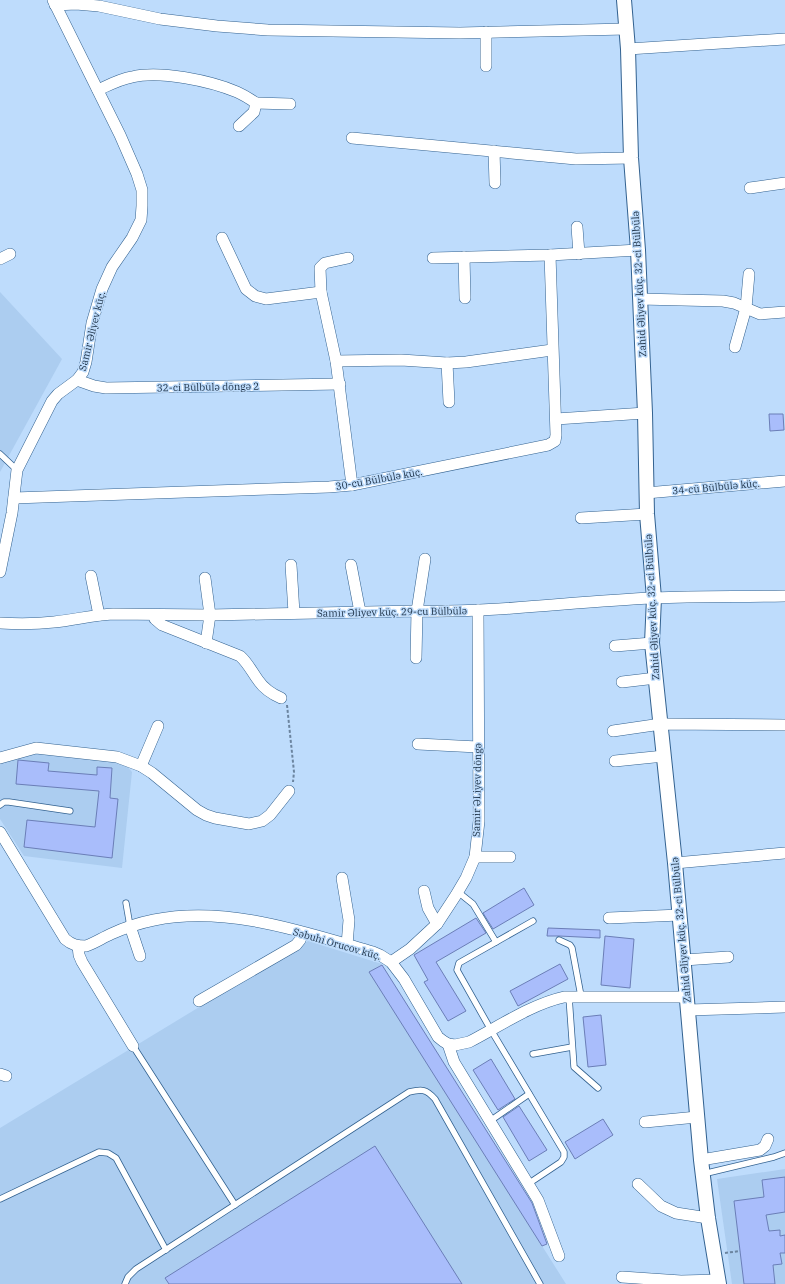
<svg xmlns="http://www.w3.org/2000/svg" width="785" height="1284" viewBox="0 0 785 1284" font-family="'IBM Plex Serif',serif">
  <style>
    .built { fill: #accdf0 }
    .building { fill: #a9bdfb; stroke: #6b7eb7 }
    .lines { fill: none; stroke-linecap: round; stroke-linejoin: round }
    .service-casing { stroke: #336290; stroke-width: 7 }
    .minor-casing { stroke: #336290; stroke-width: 12 }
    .tertiary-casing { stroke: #336290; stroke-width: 16 }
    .path { stroke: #6b849f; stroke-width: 2; stroke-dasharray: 3 2; stroke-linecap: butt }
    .service { stroke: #fff; stroke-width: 5.5 }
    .minor { stroke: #fff; stroke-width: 11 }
    .tertiary { stroke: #fff; stroke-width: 14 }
    .labels { text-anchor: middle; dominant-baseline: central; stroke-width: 3; stroke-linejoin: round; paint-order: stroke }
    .street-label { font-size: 10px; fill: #1b2f44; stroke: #bedcfc }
  </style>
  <rect width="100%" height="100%" fill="#bedcfc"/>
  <g class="built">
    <path d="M0,292l62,67 -62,113z"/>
    <path d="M31,753l93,10 8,9 -10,96 -98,-12 -24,-37v-57z"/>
    <path d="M308,941l74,23 -12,8 196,312h-566v-156z"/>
    <path d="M785,1169v115h-53l-15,-105z"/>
  </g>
  <g class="building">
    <path d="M769,414h14l1,16 -14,1z"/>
    <path d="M18,760l31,3 -1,8 49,4v-8l15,1 -2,30 8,1 -6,59 -88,-11 3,-27 68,7 4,-36 -83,-7z"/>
    <path d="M524,888l10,17 -41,24 -10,-16z"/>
    <path d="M476,918l10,15 -50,29 30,49 -18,10 -24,-39 4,-2 -14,-25z"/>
    <path d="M548,928l52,2v8l-41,-2h-12z"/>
    <path d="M605,936l29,3 -4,49 -29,-3z"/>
    <path d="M560,964l8,15 -50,27 -8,-15z"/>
    <path d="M382,965l150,238 15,41 -5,2 -173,-274z"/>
    <path d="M601,1015l5,50 -18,2 -5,-50z"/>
    <path d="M491,1059l24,40 -17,11 -25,-40z"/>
    <path d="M519,1106l28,44 -18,11 -26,-44z"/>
    <path d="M603,1119l10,16 -38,24 -10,-17z"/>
    <path d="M375,1146l87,138h-293l-4,-6z"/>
    <path d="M785,1177v35l-19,3 3,16 11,-1v6l5,-1v18h-5l2,11 -9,1 2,19h-31l-10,-83 30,-4 -2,-17z"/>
  </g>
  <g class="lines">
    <defs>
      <g id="service">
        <path d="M0,454l17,16"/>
        <path d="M0,805l4,-3h5l61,9"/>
        <path d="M458,892l15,12 23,38"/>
        <path d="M126,903l4,23"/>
        <path d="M559,940l11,5 2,3 9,48"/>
        <path d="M569,997l5,70 24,21"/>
        <path d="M133,1046l102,159"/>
        <path d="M533,1054l39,-7"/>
        <path d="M490,1121l39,-27"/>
        <path d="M703,1174l71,-17 11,-4"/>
        <path d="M528,1184l33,-22 3,-5v-5l-73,-122 -34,-60 2,-7 74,-42"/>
        <path d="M0,1199l99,-47 9,1 8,5 50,92"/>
        <path d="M125,1284l3,-7 8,-8 273,-177c13,-3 17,-3 26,7l105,185"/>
      </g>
      <g id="minor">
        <path d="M55,5l21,-1 23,2 61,13 57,7 51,4 192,3 166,-4"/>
        <path d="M486,32v34"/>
        <path d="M628,49l157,-10"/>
        <path d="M98,90c11,-5 22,-11 34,-13 28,-7 79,4 105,15 7,3 13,7 19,11l-2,9 -15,14"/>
        <path d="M256,103l34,1"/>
        <path d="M352,138l224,21 55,-1"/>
        <path d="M494,151l1,32"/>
        <path d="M750,188l35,-5"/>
        <path d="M577,227l2,27"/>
        <path d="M222,238l24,51 9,7 11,3 55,-7 15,69 16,124"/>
        <path d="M464,257l1,41"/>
        <path d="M433,258l117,-3 88,-5"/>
        <path d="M0,259l10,-5"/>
        <path d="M321,292l-1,-24 5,-5 23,-5"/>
        <path d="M640,299l83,2 11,2 26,11 25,-2"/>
        <path d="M735,347l11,-39 3,-34"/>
        <path d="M336,361l65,-1 46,3 19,-1 86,-12"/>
        <path d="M447,363l2,39"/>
        <path d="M77,380l17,6 12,2 234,-4"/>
        <path d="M556,419l89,-6"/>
        <path d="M646,493l139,-12"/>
        <path d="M14,498l315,-11 23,-2 196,-40 7,-4 1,-6 -6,-180"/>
        <path d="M581,518l66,-4"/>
        <path d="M291,565l3,48"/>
        <path d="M351,565l9,47"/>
        <path d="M0,572l12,-59 5,-43 35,-69 6,-7 19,-14 6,-8 3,-10 6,-39 10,-34 10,-22 20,-29 9,-18 1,-14v-16l-5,-16 -17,-39 -67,-135"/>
        <path d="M91,576l8,39"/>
        <path d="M205,578l5,37 -4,28"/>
        <path d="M157,615l-2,4 7,6 78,31c8,7 12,16 18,24 6,9 14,14 23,18"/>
        <path d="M0,623c18,1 36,1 54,-1 20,-2 39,-7 59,-8l97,1 207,-4c79,2 158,-10 237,-13 44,-2 87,-1 131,-2"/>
        <path d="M615,646l37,-3"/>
        <path d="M416,658l1,-47 8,-52"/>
        <path d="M622,682l34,-4"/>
        <path d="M613,731l48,-7 124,1"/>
        <path d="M418,744l60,3"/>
        <path d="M0,758l36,-10 81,9 24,9 11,7 45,37 9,5 9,3 34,6 13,-3 8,-6 19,-24"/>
        <path d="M615,761l49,-5"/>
        <path d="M141,766l17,-40"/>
        <path d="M0,832l65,107c7,6 12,7 21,7 9,-3 16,-8 25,-12 13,-6 28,-11 43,-14 72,-15 150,12 219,32l7,3 11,7 13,17 34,58 5,4 5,3 7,1 14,-3c29,-15 63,-38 95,-45h123"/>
        <path d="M475,857h35"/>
        <path d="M675,863l110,-10"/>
        <path d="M342,878l7,42 -2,25"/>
        <path d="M424,891l4,17 9,16"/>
        <path d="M609,918l71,-3"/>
        <path d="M130,926l10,30"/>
        <path d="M78,946l1,9 3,7 51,84"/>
        <path d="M684,960l44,-3"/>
        <path d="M391,962l19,-13 27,-25 19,-29 10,-17 9,-21 4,-36 -1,-211"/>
        <path d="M199,1001l97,-56 4,-5 3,-7"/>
        <path d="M688,1010l97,-3"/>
        <path d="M448,1044l6,18 84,138 21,56"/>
        <path d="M0,1074l6,2"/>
        <path d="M645,1122l52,-5"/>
        <path d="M701,1160l59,-10 5,-4 3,-7"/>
        <path d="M638,1184l23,22 15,7 32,5"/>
        <path d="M622,1277l59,4 38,-1"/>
      </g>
      <path id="tertiary" d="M624,0l4,49 3,109 7,92 7,163 2,101 7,84 -2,45 23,220 26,297 7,58 11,66"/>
    </defs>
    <use href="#service" class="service-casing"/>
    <use href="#minor" class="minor-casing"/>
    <use href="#tertiary" class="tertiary-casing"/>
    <g class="path">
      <path d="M287,705l7,67 -1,10"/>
      <path d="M725,1253l15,-2"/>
    </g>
    <use href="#service" class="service"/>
    <use href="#minor" class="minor"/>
    <use href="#tertiary" class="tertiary"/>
  </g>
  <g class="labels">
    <g class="street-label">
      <text transform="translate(639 284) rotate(-93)">Zahid Əliyev küç. 32-ci Bülbülə</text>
      <text transform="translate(92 331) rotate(-76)">Samir Əliyev küç.</text>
      <text transform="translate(208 387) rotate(-1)">32-ci Bülbülə döngə 2</text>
      <text transform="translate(379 479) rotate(-10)">30-cü Bülbülə küç.</text>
      <text transform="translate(716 487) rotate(-5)">34-cü Bülbülə küç.</text>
      <text transform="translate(652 607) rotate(-93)">Zahid Əliyev küç. 32-ci Bülbülə</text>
      <text transform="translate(392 612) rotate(-1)">Samir Əliyev küç. 29-cu Bülbülə</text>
      <text transform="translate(477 790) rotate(-89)">Samir ƏLiyev döngə</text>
      <text transform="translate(681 930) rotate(-95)">Zahid Əliyev küç. 32-ci Bülbülə</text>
      <text transform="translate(337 944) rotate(16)">Səbuhi Orucov küç.</text>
    </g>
  </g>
</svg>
